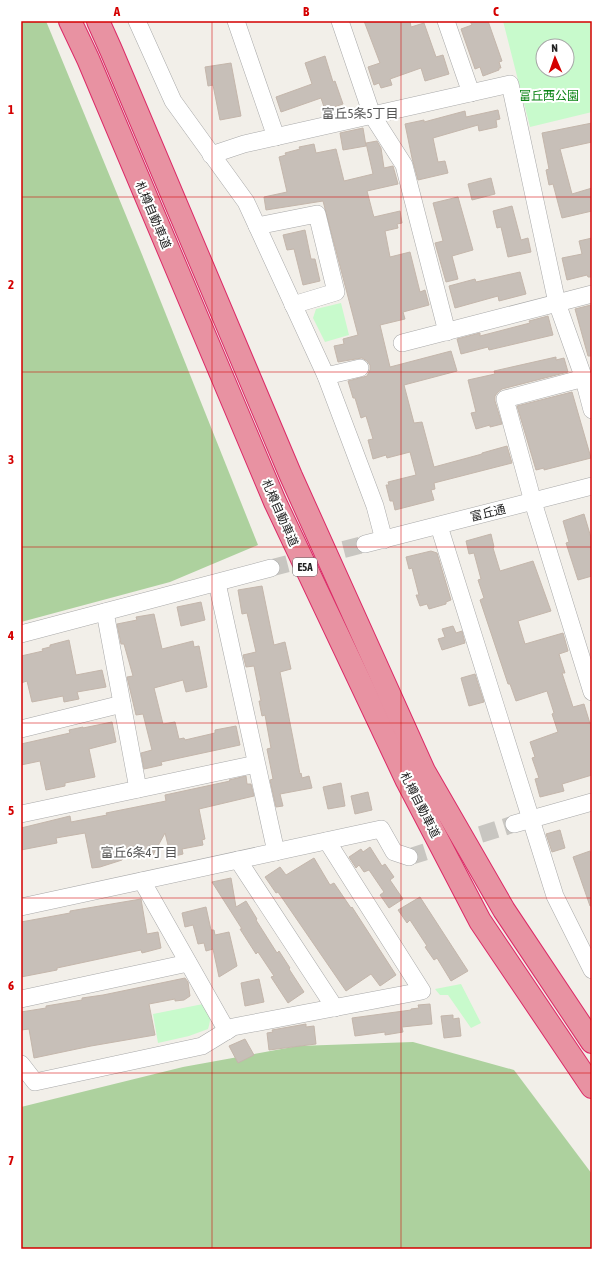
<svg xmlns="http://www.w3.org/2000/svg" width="613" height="1270" viewBox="0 0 613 1270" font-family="'Asap Condensed','Noto Sans JP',sans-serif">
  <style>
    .forest { fill: #add19e }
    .park { fill: #c8facc; fill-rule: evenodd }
    .building { fill: #c7bfb8; stroke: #c4b6ab }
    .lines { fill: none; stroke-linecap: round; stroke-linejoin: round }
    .minor-tunnel { stroke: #c8c6c1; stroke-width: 17; stroke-dasharray: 17 8; stroke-linecap: butt }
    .minor-casing { stroke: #a9a9a9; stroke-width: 18 }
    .highway-casing { stroke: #dc2a67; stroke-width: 24 }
    .minor { stroke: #fff; stroke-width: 17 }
    .highway { stroke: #e892a2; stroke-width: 22 }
    .grid { fill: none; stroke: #d40000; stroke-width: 1; stroke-opacity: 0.55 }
    .labels { text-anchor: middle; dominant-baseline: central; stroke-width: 4; stroke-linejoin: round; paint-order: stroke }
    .shield { fill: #fff; stroke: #646464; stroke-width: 1 }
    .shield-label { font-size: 11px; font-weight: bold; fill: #222 }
    .park-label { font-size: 12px; fill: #0c8416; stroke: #fff }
    .street-label { font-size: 12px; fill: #222; stroke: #fff }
    .neighbourhood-label { font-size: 13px; fill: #555; stroke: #fff }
    .neatline { fill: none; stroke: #d40000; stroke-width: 1.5 }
    .grid-label { font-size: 13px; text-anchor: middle; font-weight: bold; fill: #d40000 }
  </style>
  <rect width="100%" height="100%" fill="#f2efe9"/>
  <g class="forest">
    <path d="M21,21h25l95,231 117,293 -88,37 -149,40z"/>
    <path d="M413,1042l101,28 78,104v75h-571v-142l162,-40 115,-21z"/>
  </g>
  <g class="park">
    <path d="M503,21h89v91l-62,15zM543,46h24v24h-24z"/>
    <path d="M341,303l8,32 -24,7 -12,-24 3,-9z"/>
    <path d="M461,984l20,39 -10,5 -23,-33h-8l-5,-6z"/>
    <path d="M203,1004c7,10 9,12 5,25l-19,7 -31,7 -5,-29z"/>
  </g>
  <g class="building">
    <path d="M364,21h46l1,6 13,-4 12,34 7,-2 6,19 -24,7 -4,-13 -31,11 2,6 -11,3 -2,-5 -5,2 -6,-18 12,-4z"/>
    <path d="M470,21h18l14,40 -3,1 2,6h-2v2l-16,6 -3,-9 -5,2 -14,-40 11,-4z"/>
    <path d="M325,56l8,26 2,-1 8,23 -18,6 -4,-12 -40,14 -5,-15 36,-13 -7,-21z"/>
    <path d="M231,63l10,53 -21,4 -7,-35 -5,1 -3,-19z"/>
    <path d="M498,110l2,9 -4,1 1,7 -18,4 -1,-6 -45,13 5,24 7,-1 3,12 -30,7 -6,-22 -7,-34 19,-4v2l41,-11 1,6z"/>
    <path d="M592,123v19l-32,7 12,45 20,-6v23l-30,7 -9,-34 -4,1 -3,-15 3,-1 -7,-36z"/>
    <path d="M363,128l3,18 -23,4 -3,-17z"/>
    <path d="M377,141l4,7 3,20 9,-2 5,18 -31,7 6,23 1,3 26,-6 2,12 -5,1 1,4 -13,3 5,26 20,-5 10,40 5,-2 4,15 -26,7 2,7 -25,6 10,42 61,-16 6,20 -53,14 10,38 8,-1 12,45 48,-13v-1l25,-7 5,17 -78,20 1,6 -4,1 3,10 -39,10 -2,-9h-3l-4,-16h3l-1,-3 28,-7 -6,-23 -23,6 -1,-3 -13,4 -5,-19 5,-1 -7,-23 -5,2 -6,-20h-2l-5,-17 19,-5 3,-6v-5l-3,-4 -5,-3 -24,4 -4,-16 10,-2 -1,-5 15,-4 -35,-134 -57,9 -2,-13 23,-5 -8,-35 7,-2 -1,-2 15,-4 -1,-2 15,-3 2,9 20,-4 8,32 29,-7 -7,-31z"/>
    <path d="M491,178l4,16 -23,6 -4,-16z"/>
    <path d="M458,197l15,53 -21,6 6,23 -12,3 -11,-39 8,-2 -10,-38z"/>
    <path d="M512,206l9,34 7,-2 3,14 -23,5 -7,-30 -4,1 -4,-17z"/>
    <path d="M305,230l6,29h4l5,22 -17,4 -9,-36 -7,1 -4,-15z"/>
    <path d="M592,238v39h-4l-1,-2 -20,5 -5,-22 20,-4 -3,-13z"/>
    <path d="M520,272l6,22 -27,7 -1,-5 -43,12 -6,-22 26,-7 1,3z"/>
    <path d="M591,305l1,7v44h-4l-13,-47z"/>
    <path d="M548,316l5,19 -64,15 -1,-3 -27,7 -4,-15 23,-6v3l50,-13 -1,-2z"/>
    <path d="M556,357v3l8,-2 4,14 -66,17 -4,3 -3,4v5l7,23 -12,3v-2l-14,4 -5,-16 5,-1 -8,-32 27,-6 -1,-3z"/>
    <path d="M572,392l19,66 -47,12v-2l-8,2 -19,-64z"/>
    <path d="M584,514l8,27v35l-14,4 -12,-37 3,-1 -6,-21z"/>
    <path d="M491,534l3,13 -1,1 7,23 33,-10 18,50 -33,10 7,23 38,-11 5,18 -9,3 6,19h-3l11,34 11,-3 8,26v45l-30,9 2,7 -24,6 -5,-18 4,-1 -7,-20 3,-1 -5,-15 28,-10 -6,-18 2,-1 -7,-22 -31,10 -6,-17h-2l-28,-84 4,-2 -6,-18 3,-1 -7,-26 -5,1 -3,-13z"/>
    <path d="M431,551l6,2 14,47 -5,2v2l-17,5 -2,-5 -7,2 -4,-11h3l-7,-27 -3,1 -3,-12z"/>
    <path d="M262,586l12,59 11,-3 6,27 -11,3 20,102 1,-1 1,5 7,-2 3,12 -32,6 3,12 -7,1 -6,-27 3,-1 -6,-30 4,-1 -6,-33 -3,1 -3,-15h2l-7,-35 -8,1 -3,-12 13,-3 -9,-39 -5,1 -4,-24z"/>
    <path d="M201,602l4,18 -24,6 -4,-19z"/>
    <path d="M154,614l8,35 31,-8 1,6 5,-1 8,41 -21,5 -3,-12 -29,8 9,36 12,-2 4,17 5,-1 1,2 30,-7v-3l21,-4 4,19 -79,17 1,3 -18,4 -3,-16 11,-3 -9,-36 -7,1 -9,-38 6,-1 -9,-32h-3l-4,-20 20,-4 -1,-3z"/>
    <path d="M453,626l3,7 6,-2 3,12 -23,7 -4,-11 7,-2 -3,-8z"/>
    <path d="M69,640l7,35 26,-5 4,17 -29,5 2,7 -15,3 -1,-6 -31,6 -5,-21 -6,2v-27l22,-5 -1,-2 8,-2v-2z"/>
    <path d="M475,674l9,28 -15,4 -8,-28z"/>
    <path d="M112,722l4,20 -27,7 6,28 -30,6v3l-19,4 -6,-29 -19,4v-21l49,-11 -1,-3 14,-3v1z"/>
    <path d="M246,776l1,8h4l3,12 -55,13 6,30 -3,1 1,5 -21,4 1,5 -12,3 -6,-24 -12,22 -6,-4 -9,2 -4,5 -7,-5 -5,7 -22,7 -8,1 -7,-35 -29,5 1,5 -36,7v-22l49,-12 1,6 36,-7 -1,-2 60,-12 -1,-6 65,-14 -1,-1z"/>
    <path d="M341,783l4,23 -17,3 -5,-22z"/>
    <path d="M368,792l4,18 -17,4 -4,-18z"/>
    <path d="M560,830l5,18 -13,4 -6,-18z"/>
    <path d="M370,847l12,19 3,-2 9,13 -4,3 13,19 -14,9 -9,-13 4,-3 -15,-22 -5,2 -5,-7 -3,3 -7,-11 12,-8 2,3z"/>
    <path d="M590,851l2,7v48h-2l-17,-49z"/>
    <path d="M314,858l16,27 4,-2 17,25 1,-1 44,68 -16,11 -9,-12 -25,17 -68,-99 -2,1 -11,-16 15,-10 6,8z"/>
    <path d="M231,878l5,29 10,-6 11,18 -1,1 21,33 2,-2 11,17 -1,1 15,23 -16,11 -17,-26 3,-1 -16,-24 -2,2 -16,-25h2l-30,-47z"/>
    <path d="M420,897l48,74 -17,10 -14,-23 -3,2 -9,-13 2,-1 -17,-26 -3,3 -9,-13z"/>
    <path d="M141,899l6,35 11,-2 3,16 -19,5 -1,-3 -84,18v2l-36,7v-55l49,-9v-2z"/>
    <path d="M206,907l5,23h3l1,5 14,-3 8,34 -18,11 -6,-28 -7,2 -2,-8 -6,1 -5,-19 -8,2 -3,-14z"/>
    <path d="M185,978l3,4 2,14 -6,4 -9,1v-2l-26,5 6,31 -64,11 -57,12 -5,-29 -8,1v-18l25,-4v-2l36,-6v-2l21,-3z"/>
    <path d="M259,979l5,23 -19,4 -4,-23z"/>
    <path d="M430,1004l2,20 -30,3 1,5 -18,3v-3l-30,4 -3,-18 59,-8v-1l8,-1 -1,-3z"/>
    <path d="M453,1015v4l6,-1 2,18 -17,2 -3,-22z"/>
    <path d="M306,1024v3l8,-1 2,18 -47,6 -2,-17 6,-1 -1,-2z"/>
    <path d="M245,1039l9,16 -16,8 -9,-17z"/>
  </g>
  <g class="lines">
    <g class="minor-tunnel">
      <path d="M271,568l94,-24"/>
      <path d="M409,857l105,-33"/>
    </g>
    <defs>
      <g id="minor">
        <path d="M137,21l36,80 73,101 80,174 49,130 9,34"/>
        <path d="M236,21l40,116"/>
        <path d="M340,21l32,94 32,50 43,167"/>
        <path d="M446,21l25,72"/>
        <path d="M211,155l33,-11 266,-60 47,219 26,73 9,34"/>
        <path d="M257,226l60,-12 19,78 -43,13"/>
        <path d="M402,343l190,-49"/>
        <path d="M326,376l34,-8"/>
        <path d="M584,378l-79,21 28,103 59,190"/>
        <path d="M439,526l116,370 37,74"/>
        <path d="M365,544l227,-58"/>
        <path d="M217,583l59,269"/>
        <path d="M105,612l33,177"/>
        <path d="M21,634l250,-66"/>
        <path d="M21,729l101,-25"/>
        <path d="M21,814l235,-50"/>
        <path d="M514,824l78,-22"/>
        <path d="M238,860l97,148"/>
        <path d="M142,881l85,150"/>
        <path d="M21,907l360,-78 13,23 15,5"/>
        <path d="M21,999l167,-36"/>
        <path d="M21,1064l14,18 167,-36 31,-19 189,-36 -95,-150"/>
      </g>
      <g id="highway">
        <path d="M70,21l18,38 187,443 132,279 73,140 112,166"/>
        <path d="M98,21l13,29 180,426 133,295 80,139 88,132"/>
      </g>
    </defs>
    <use href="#minor" class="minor-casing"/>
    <use href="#highway" class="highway-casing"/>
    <use href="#minor" class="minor"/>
    <use href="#highway" class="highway"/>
  </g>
  <path class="grid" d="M212,21v1228M401,21v1228M21,197h571M21,372h571M21,547h571M21,723h571M21,898h571M21,1073h571"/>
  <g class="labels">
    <rect class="shield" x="293" y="558" width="24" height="18" rx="3"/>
    <g class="shield-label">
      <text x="305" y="567">E5A</text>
    </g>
    <g class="park-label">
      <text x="549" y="96">富丘西公園</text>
    </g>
    <g class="street-label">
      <text transform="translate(153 215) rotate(67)">札樽自動車道</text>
      <text transform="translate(280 513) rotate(66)">札樽自動車道</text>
      <text transform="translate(488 513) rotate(-14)">富丘通</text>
      <text transform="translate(420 805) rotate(63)">札樽自動車道</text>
    </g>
    <g class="neighbourhood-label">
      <text x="360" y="113">富丘5条5丁目</text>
      <text x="139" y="852">富丘6条4丁目</text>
    </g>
  </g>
  <rect width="613" height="1270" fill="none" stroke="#ffffff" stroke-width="44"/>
  <g transform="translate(555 58) rotate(358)"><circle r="19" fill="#ffffff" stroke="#a7a7a7"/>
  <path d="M0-3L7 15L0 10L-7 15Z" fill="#d40000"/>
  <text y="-6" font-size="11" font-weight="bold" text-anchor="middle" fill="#222222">N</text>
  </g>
  <rect x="22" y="22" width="569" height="1226" class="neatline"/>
  <g class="grid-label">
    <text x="117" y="16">A</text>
    <text x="306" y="16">B</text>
    <text x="496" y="16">C</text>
    <text x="11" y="114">1</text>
    <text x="11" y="289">2</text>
    <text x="11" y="464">3</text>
    <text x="11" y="640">4</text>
    <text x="11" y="815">5</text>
    <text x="11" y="990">6</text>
    <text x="11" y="1165">7</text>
  </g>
</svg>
